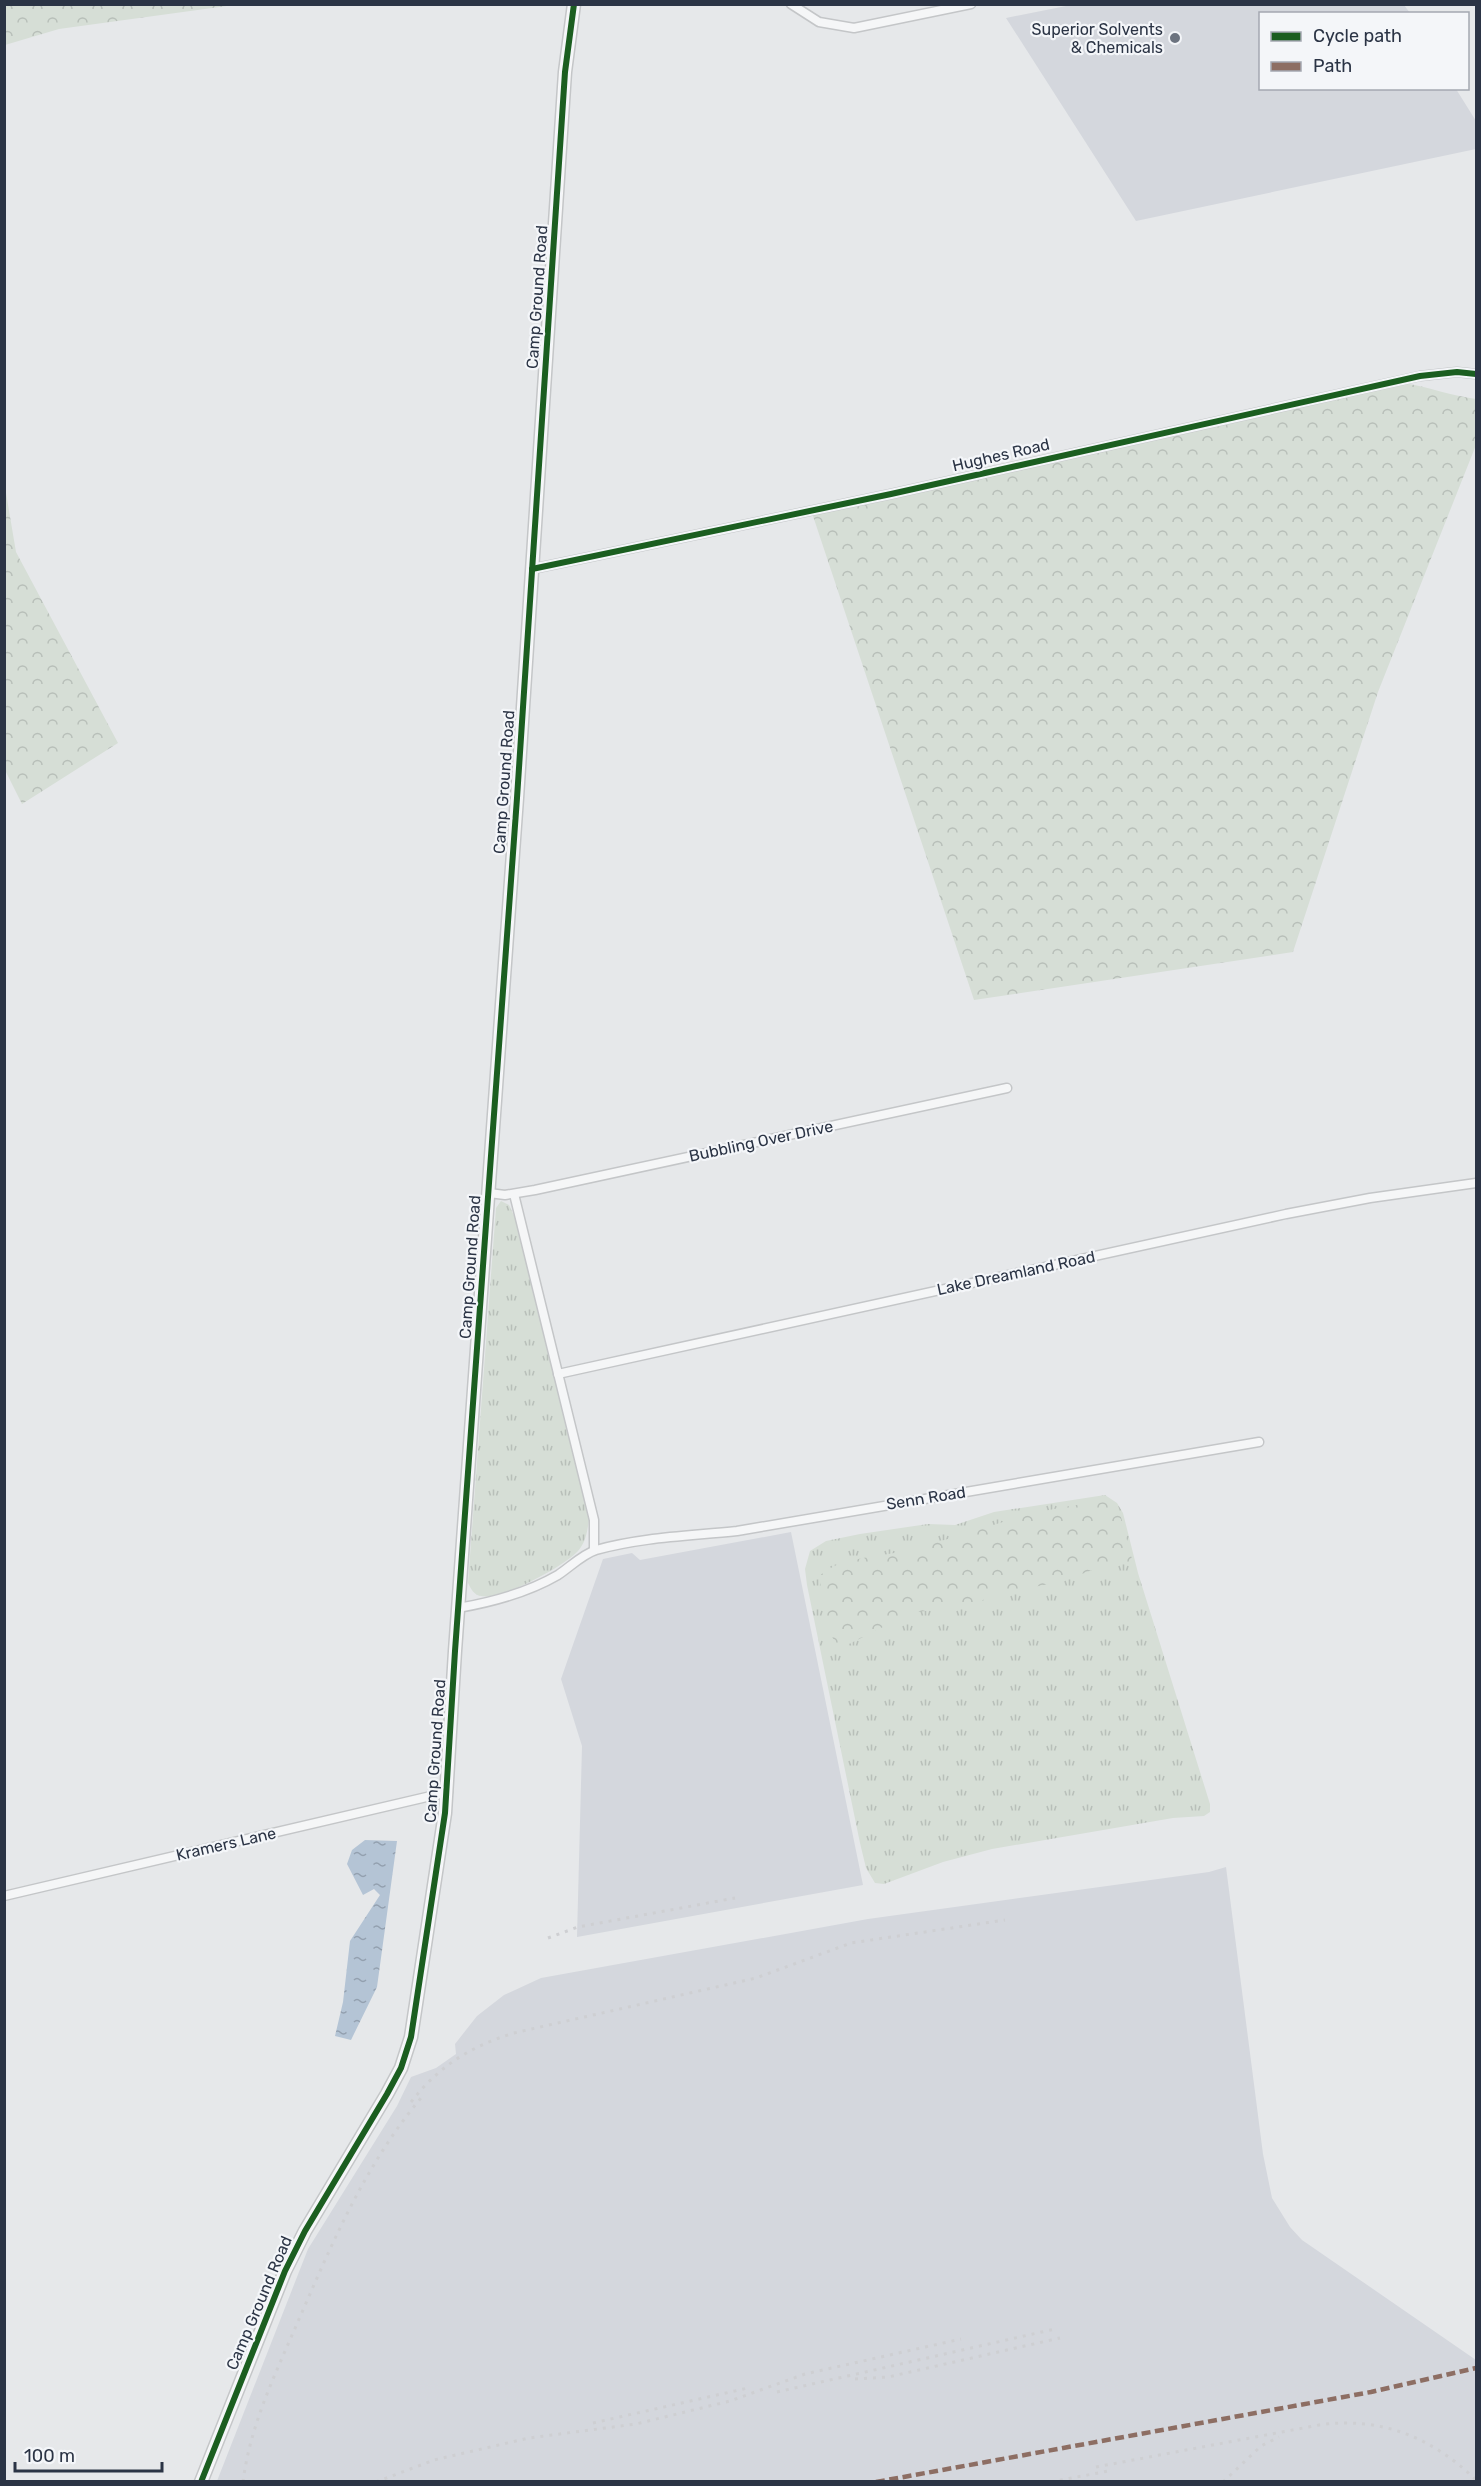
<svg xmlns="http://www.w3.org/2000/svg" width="1481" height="2486" viewBox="0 0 1481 2486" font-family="Rubik,sans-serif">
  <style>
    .built { fill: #d4d7dd }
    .grass { fill: url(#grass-tufts) }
    .forest { fill: url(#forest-crowns) }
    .water { fill: url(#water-ripples) }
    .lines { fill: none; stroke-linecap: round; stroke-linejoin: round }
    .street-casing { stroke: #c4c6c8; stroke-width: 11 }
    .secondary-casing { stroke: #c4c6c8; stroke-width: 15 }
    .street { stroke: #f5f6f7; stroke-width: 8 }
    .secondary { stroke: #f8f8f8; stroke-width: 12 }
    .rail { stroke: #cecfd2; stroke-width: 3; stroke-dasharray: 3 6; stroke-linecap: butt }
    .quiet { stroke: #8d6e63; stroke-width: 4.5; stroke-dasharray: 9 4.5; stroke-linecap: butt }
    .cycleway-casing { stroke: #f4f6f9; stroke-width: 10 }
    .cycleway { stroke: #1b5e20; stroke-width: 6 }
    .poi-dot { fill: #6c737f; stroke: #f4f6f9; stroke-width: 2 }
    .labels { text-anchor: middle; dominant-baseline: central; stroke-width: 4.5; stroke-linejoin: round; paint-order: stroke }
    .poi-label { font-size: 16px; fill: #2b3445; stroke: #f4f6f9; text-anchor: end }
    .street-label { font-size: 16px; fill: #2b3445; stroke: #f4f6f9 }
  </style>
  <defs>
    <pattern id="grass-tufts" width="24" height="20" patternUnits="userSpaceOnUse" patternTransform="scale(1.5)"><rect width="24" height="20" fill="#d6ded6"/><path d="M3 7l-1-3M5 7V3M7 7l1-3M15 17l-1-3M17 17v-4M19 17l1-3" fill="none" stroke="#b8bfb9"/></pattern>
    <pattern id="forest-crowns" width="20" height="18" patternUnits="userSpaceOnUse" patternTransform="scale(1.5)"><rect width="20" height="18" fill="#d6ded6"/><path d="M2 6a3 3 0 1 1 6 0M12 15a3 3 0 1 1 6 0" fill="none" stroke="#b8bfb9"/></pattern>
    <pattern id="water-ripples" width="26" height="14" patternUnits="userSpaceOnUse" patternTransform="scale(1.5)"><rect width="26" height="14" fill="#b4c4d5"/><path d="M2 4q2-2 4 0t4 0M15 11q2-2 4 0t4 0" fill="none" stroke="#93a0af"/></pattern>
  </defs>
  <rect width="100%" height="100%" fill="#e6e8ea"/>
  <g class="built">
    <path d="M1071,5h333l6,8 -150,1v74l196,1 20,32v28l-340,72 -130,-203z"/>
    <path d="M791,1532l72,353 -286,52 5,-191 -21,-67 42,-120 29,-6 8,7z"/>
    <path d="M1226,1867l37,287 9,44 18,29 12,13 174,120v121h-1259l91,-232 89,-143 14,-29 25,-9 20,-14 -1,-10 22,-28 27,-21 37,-17 327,-59 341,-47z"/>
  </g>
  <g class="grass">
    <path d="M501,1201l8,4 8,17 72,298c-2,12 -3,22 -11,31 -13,15 -78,50 -97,45 -7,-1 -10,-7 -13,-13l28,-375z"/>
    <path d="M1105,1495l12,8 6,10 15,60 72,231v8l-6,4 -31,2 -181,31 -49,13 -59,22 -9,-1 -9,-15 -6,-25 -53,-258 -2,-16 5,-18 16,-10 34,-7 68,-10 27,1 39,-13z"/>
  </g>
  <g class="forest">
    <path d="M4,5l1,-1 229,1 -175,24 -54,16z"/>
    <path d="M1404,383c25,4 48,13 72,16v46l-98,247 -85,260 -319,48 -162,-487z"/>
    <path d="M4,481l12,71 102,191 -96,61 -17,-34z"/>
    <path d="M1105,1502l10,4 6,11 13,50 -15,-7 -56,21 -73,15 -14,8 -65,9 -72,36 -9,-16 -11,-56c4,-6 15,-11 23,-14 18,-6 47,-8 67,-13 65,-17 129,-44 196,-48z"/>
  </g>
  <path class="water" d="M365,1840l32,1 -20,146 -26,53 -16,-4 8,-34 7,-61 30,-46 -6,-6 -11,6 -16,-31 5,-14z"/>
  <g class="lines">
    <defs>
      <g id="street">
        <path d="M791,4l28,18 35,6 117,-24"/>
        <path d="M532,569l359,-75 529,-118 37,-4 19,2"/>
        <path d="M489,1193l16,2 30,-5 472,-102"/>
        <path d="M514,1194l80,326v30"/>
        <path d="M558,1374l728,-160 84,-16 106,-15"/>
        <path d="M458,1608c35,-6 69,-15 100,-33 12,-8 25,-21 38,-25 46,-13 95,-14 141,-19l522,-89"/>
        <path d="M4,1896l444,-104"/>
      </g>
      <path id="secondary" d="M201,2482l84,-211 20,-40 82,-137 14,-26 10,-31 34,-224 10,-162 62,-853 48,-726 9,-68"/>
    </defs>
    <use href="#street" class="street-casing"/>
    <use href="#secondary" class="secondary-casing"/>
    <use href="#street" class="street"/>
    <use href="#secondary" class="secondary"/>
    <g class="rail">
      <path d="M548,1938l30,-11 157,-29"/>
      <path d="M411,2102c28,-36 60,-56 103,-69l242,-55 95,-35 154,-23"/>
      <path d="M855,2379l33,-2 172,-39"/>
      <path d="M777,2392l278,-63"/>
      <path d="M593,2423l155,-35"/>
      <path d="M1096,2467l223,-42c62,-9 114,13 157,55"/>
      <path d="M243,2482c7,-56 31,-105 53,-156 35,-80 68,-160 125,-228"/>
      <path d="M376,2482l58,-22 95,-22 107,-14 94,-23 75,-27 156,-35"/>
      <path d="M1051,2482l57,-11"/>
      <path d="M1223,2482l38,-36 18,-9"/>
    </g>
    <path class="quiet" d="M876,2482l495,-90 105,-24"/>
    <defs>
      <g id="cycleway">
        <path d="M532,569l359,-75 529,-118 37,-4 19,2"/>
        <path d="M201,2482l84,-211 20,-40 82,-137 14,-26 10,-31 34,-224 10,-162 62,-853 48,-726 9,-68"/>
      </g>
    </defs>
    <use href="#cycleway" class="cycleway-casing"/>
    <use href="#cycleway" class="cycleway"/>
  </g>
  <circle class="poi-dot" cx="1175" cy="38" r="6"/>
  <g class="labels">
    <g class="poi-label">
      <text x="1163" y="29">Superior Solvents<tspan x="1163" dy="18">&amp; Chemicals</tspan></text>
    </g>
    <g class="street-label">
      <text transform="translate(537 297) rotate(-86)">Camp Ground Road</text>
      <text transform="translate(1001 455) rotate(-13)">Hughes Road</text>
      <text transform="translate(504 782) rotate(-86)">Camp Ground Road</text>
      <text transform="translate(761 1141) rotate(-12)">Bubbling Over Drive</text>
      <text transform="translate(470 1267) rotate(-86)">Camp Ground Road</text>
      <text transform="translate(1016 1273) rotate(-12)">Lake Dreamland Road</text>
      <text transform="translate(926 1498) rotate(-9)">Senn Road</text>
      <text transform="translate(435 1751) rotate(-86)">Camp Ground Road</text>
      <text transform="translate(226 1844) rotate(-13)">Kramers Lane</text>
      <text transform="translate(259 2303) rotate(-67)">Camp Ground Road</text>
    </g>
  </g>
  <rect width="1481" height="2486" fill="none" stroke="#2b3445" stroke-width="12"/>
  <rect x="1259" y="12" width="210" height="78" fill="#f4f6f9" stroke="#a4a8b1" stroke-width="1.5"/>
  <rect x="1271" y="32" width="30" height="9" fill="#1b5e20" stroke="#a4a8b1" stroke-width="1.5"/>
  <text x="1313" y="42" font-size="18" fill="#2b3445">Cycle path</text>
  <rect x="1271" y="62" width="30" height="9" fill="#8d6e63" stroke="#a4a8b1" stroke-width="1.5"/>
  <text x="1313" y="72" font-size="18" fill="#2b3445">Path</text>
  <path d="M15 2462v9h147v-9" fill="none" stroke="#2b3445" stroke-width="3"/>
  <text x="24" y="2462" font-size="18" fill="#2b3445" stroke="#f4f6f9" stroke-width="4.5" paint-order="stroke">100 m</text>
</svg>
